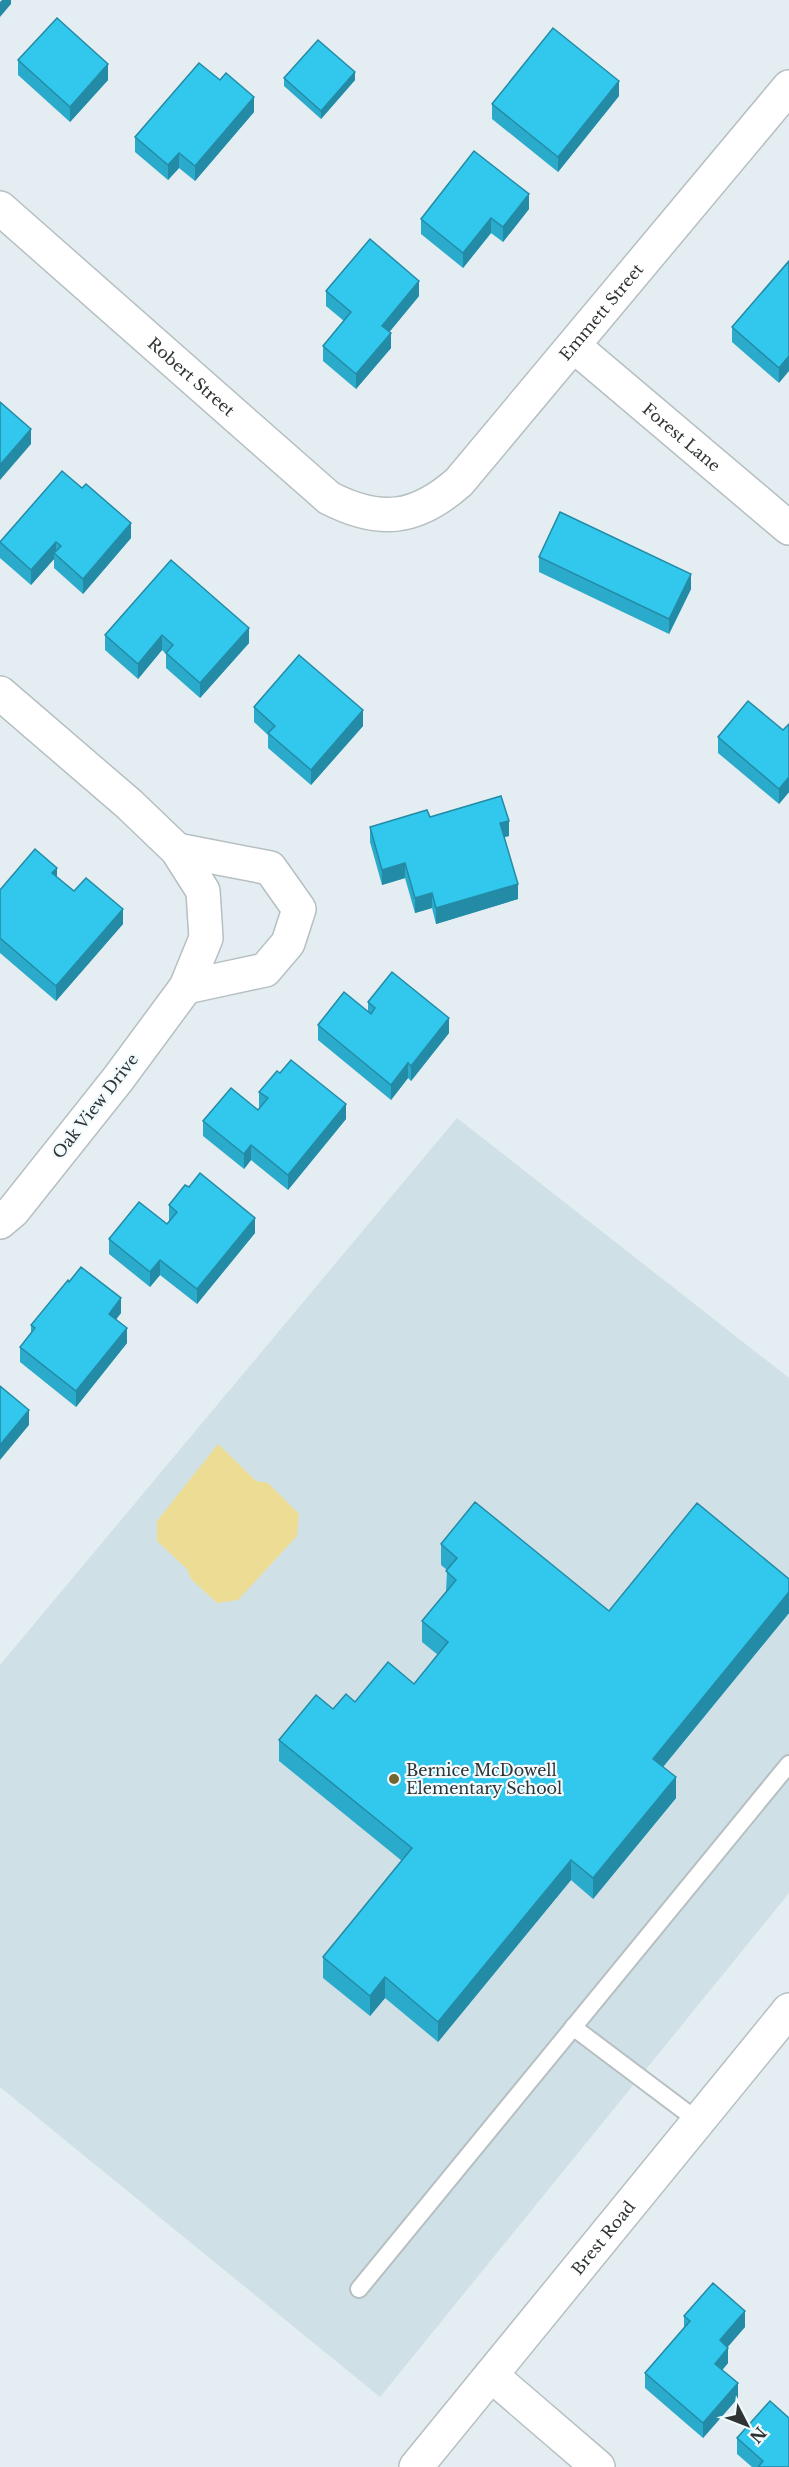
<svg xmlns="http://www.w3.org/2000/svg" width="789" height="2467" viewBox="0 0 789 2467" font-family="'Libre Baskerville',serif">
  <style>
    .built { fill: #cfe0e6 }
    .green { fill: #eddd94 }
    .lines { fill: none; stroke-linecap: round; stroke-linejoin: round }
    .lane-casing { stroke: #b6bfc2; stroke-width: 20 }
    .street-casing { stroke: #b6bfc2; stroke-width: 36 }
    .lane { stroke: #fff; stroke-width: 16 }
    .street { stroke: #fff; stroke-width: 33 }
    .wall { fill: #2babcc }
    .shaded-wall { fill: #238ba6 }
    .building { fill: #32c7ed; stroke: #238ba6; stroke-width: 1.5 }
    .poi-dot { fill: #726633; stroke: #f1fbfe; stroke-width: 2 }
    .labels { text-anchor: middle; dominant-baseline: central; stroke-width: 4.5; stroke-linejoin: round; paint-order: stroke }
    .street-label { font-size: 16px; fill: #2f3334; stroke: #f1fbfe }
    .poi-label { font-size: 16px; fill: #2f3334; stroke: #f1fbfe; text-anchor: start }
  </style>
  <rect width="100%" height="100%" fill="#e4edf1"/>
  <path class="built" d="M457,1118l332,260v515l-409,504 -380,-310v-422z"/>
  <path class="green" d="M218,1444l38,37 12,2 31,31 -2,22 -59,64 -21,3 -26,-24 -4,-10 -30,-28v-20z"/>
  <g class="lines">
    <defs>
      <g id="lane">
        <path d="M573,2027l125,94"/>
        <path d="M359,2289l430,-525"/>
      </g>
      <g id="street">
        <path id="s1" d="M0,208l329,290c51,26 87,22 130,-16l330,-395"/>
        <path id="s2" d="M574,346l215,182"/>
        <path d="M0,693l129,111 48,46 26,41 3,47 -20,49 -68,92 -105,132 -13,11"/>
        <path d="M177,850l93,18 29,41 -11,34 -23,27 -79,17"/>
        <path d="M491,2375l107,92"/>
        <path id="s3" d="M416,2467l373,-457"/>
      </g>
    </defs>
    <use href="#lane" class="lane-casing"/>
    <use href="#street" class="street-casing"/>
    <use href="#lane" class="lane"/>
    <use href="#street" class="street"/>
  </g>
  <g class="wall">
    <path d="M18,60l90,20 -38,42 -52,-47z"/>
    <path d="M284,78l71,2 -34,39 -37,-33z"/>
    <path d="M619,96l-61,76 -66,-53v-15z"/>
    <path d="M254,112l-59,69 -16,-13 -11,12 -33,-28v-15z"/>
    <path d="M529,209l-26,33 -12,-9 -28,35 -42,-34v-15z"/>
    <path d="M789,261l-10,122 -47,-41v-15z"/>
    <path d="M326,291l93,5 -30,36 2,16 -35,41 -33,-28v-15l21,-25 -18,-15z"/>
    <path d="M131,538l-48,56 -29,-26v-9l-23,26 -31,-27v-17z"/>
    <path d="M539,557l152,32 -22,45 -130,-62z"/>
    <path d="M171,560l78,83 -49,55 -34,-30v-14l-4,-4 -24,29 -33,-29v-15z"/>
    <path d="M254,707l109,19 -52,59 -43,-37v-13l-14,-13z"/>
    <path d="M789,724v68l-10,12 -61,-51v-16l65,-7z"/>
    <path d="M430,817l79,19 -5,1 14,62 -82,25 -4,-16 -17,5 -10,-35 -23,7 -12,-43v-15z"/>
    <path d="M57,877l17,14 49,33 -67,77 -56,-48v-63z"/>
    <path d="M368,1002l81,31 -38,48 -3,-3 -17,22 -73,-60v-15l50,-14z"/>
    <path d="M259,1092l87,27 -58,71 -37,-30 -7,9 -41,-33v-15l55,-11 2,-3h-1z"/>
    <path d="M169,1205l86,28 -58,71 -37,-29 -10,12 -41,-33v-15l58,-15 2,-3z"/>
    <path d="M121,1313l-5,6 11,24 -51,64 -56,-45v-15l11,-14v-8z"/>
    <path d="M441,1544l168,67 180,-32v34l-126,154 13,31 -83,101 -22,-19 -133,162 -53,-44 -15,18 -47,-38v-21l79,-96 -123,-100v-21l54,-31 81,-25 24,-29 -16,-13v-21l24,-29 1,-22 -6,-5z"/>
    <path d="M684,2316l61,11 -18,20 1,16 -6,7 16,28 -35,40 -58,-50v-15l39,-45z"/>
    <path d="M737,2438l52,29h-37l-15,-13z"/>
  </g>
  <g class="shaded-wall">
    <path d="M2,0h9v4l-11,13v-15z"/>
    <path d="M108,64v16l-38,42v-15z"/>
    <path d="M355,72v8l-34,39v-8z"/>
    <path d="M619,81v15l-61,76v-15z"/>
    <path d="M254,97v15l-59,69v-15z"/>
    <path d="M179,153v15l-11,12v-15z"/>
    <path d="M529,194v15l-26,33v-15z"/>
    <path d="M491,218v15l-28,35v-15z"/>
    <path d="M419,281v15l-37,45v-15z"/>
    <path d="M391,333v15l-35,41v-15z"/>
    <path d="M789,356v15l-10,12v-15z"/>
    <path d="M31,429v15l-31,36v-15z"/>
    <path d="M131,523v15l-48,56v-15z"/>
    <path d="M56,542v13l-2,-2v6l-23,26v-15z"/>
    <path d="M691,574v15l-22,45v-15z"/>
    <path d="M249,628v15l-49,55v-15z"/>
    <path d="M162,635v15l-24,29v-15z"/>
    <path d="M363,710v16l-52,59v-15z"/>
    <path d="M789,777v15l-10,12v-15z"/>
    <path d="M509,821v15l-9,2v-15z"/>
    <path d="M405,863v15l-23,7v-15z"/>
    <path d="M57,868v15l-5,-10z"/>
    <path d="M518,884v15l-82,25v-16z"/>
    <path d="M432,893v15l-17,5v-15z"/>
    <path d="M123,909v15l-67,77v-15z"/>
    <path d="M449,1018v15l-38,48v-15z"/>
    <path d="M408,1063v15l-17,22v-15z"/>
    <path d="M346,1104v15l-58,71v-15z"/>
    <path d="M251,1145v15l-7,9v-15z"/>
    <path d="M255,1218v15l-58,71v-15z"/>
    <path d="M160,1260v15l-10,12v-15z"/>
    <path d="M121,1298v15l-12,16v-15z"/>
    <path d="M127,1328v15l-51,64v-16z"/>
    <path d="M29,1410v15l-29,35v-15z"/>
    <path d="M789,1592v21l-136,166v-20z"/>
    <path d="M676,1777v21l-83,101v-21z"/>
    <path d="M571,1860v20l-133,162v-20z"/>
    <path d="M385,1977v21l-15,18v-20z"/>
    <path d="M745,2311v16l-25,29v-16z"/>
    <path d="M728,2348v15l-13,16v-15z"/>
    <path d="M738,2383v15l-35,40v-15z"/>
  </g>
  <g class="building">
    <path d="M57,18l51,46 -38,43 -52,-47z"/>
    <path d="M553,28l66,53 -61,76 -66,-53z"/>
    <path d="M318,40l37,32 -34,39 -37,-33z"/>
    <path d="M199,63l21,17 6,-7 28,24 -59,69 -16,-13 -11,12 -33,-28z"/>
    <path d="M474,151l55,43 -26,33 -12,-9 -28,35 -42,-34z"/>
    <path d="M370,239l49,42 -37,45 9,7 -35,41 -33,-28 28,-34 -25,-21z"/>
    <path d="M789,261v95l-10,12 -47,-41z"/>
    <path d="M0,402l31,27 -31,36z"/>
    <path d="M62,471l20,17 4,-4 45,39 -48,56 -29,-26 7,-7 -5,-4 -25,28 -31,-28z"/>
    <path d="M560,512l131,62 -22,45 -130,-62z"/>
    <path d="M171,560l78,68 -49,55 -34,-30 7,-8 -11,-10 -24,29 -33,-29z"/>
    <path d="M299,655l64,55 -52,60 -43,-37 7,-7 -21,-19z"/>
    <path d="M748,701l35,29 6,-6v53l-10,12 -61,-52z"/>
    <path d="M501,796l8,25 -9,2 18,61 -82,24 -4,-15 -17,5 -10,-35 -23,7 -12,-43 57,-17 3,7z"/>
    <path d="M35,849l22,19 -5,5 22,18 12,-13 37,31 -67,77 -56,-48v-48z"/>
    <path d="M392,972l57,46 -38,48 -3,-3 -17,22 -73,-60 26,-33 27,22 4,-6 -7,-6z"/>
    <path d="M291,1060l55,44 -58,71 -37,-30 -7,9 -41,-33 28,-33 27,22 10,-12 -9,-6 18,-21 3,2z"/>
    <path d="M200,1173l55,45 -58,71 -37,-29 -10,12 -41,-33 30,-37 28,22 10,-12 -8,-7 16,-20 4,2z"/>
    <path d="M81,1267l40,31 -12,16 18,14 -51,63 -56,-44 15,-19 -4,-3 37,-45 1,2z"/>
    <path d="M0,1386l29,24 -29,35z"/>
    <path d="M475,1502l134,109 88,-108 92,76v13l-136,167 23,18 -83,101 -22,-18 -133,162 -53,-45 -15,19 -47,-39 89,-109 -133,-108 37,-45 17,14 13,-15 9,8 33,-40 26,22 34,-42 -26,-21 34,-41 -10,-9 11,-13 -16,-14z"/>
    <path d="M713,2283l32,28 -25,29 8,8 -13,16 23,19 -35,40 -58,-50 45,-52 -6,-5z"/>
    <path d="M770,2401l19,17v49h-31l5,-6 -26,-23z"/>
  </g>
  <circle class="poi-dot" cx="394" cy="1779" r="6"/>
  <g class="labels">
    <g class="street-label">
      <text stroke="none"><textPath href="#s1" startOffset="802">Emmett Street</textPath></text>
      <text stroke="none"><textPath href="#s1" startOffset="255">Robert Street</textPath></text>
      <text stroke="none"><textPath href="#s2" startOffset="141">Forest Lane</textPath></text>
      <text transform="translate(95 1106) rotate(-52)">Oak View Drive</text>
      <text stroke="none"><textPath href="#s3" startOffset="296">Brest Road</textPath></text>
    </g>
    <g class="poi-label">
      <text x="406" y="1770">Bernice McDowell<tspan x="406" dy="18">Elementary School</tspan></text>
    </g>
  </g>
  <g transform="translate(747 2425) rotate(132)" stroke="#f1fbfe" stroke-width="4.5" paint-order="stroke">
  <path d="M0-4.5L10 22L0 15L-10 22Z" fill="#2f3334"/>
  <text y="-9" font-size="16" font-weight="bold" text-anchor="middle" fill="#2f3334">N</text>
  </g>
</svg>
